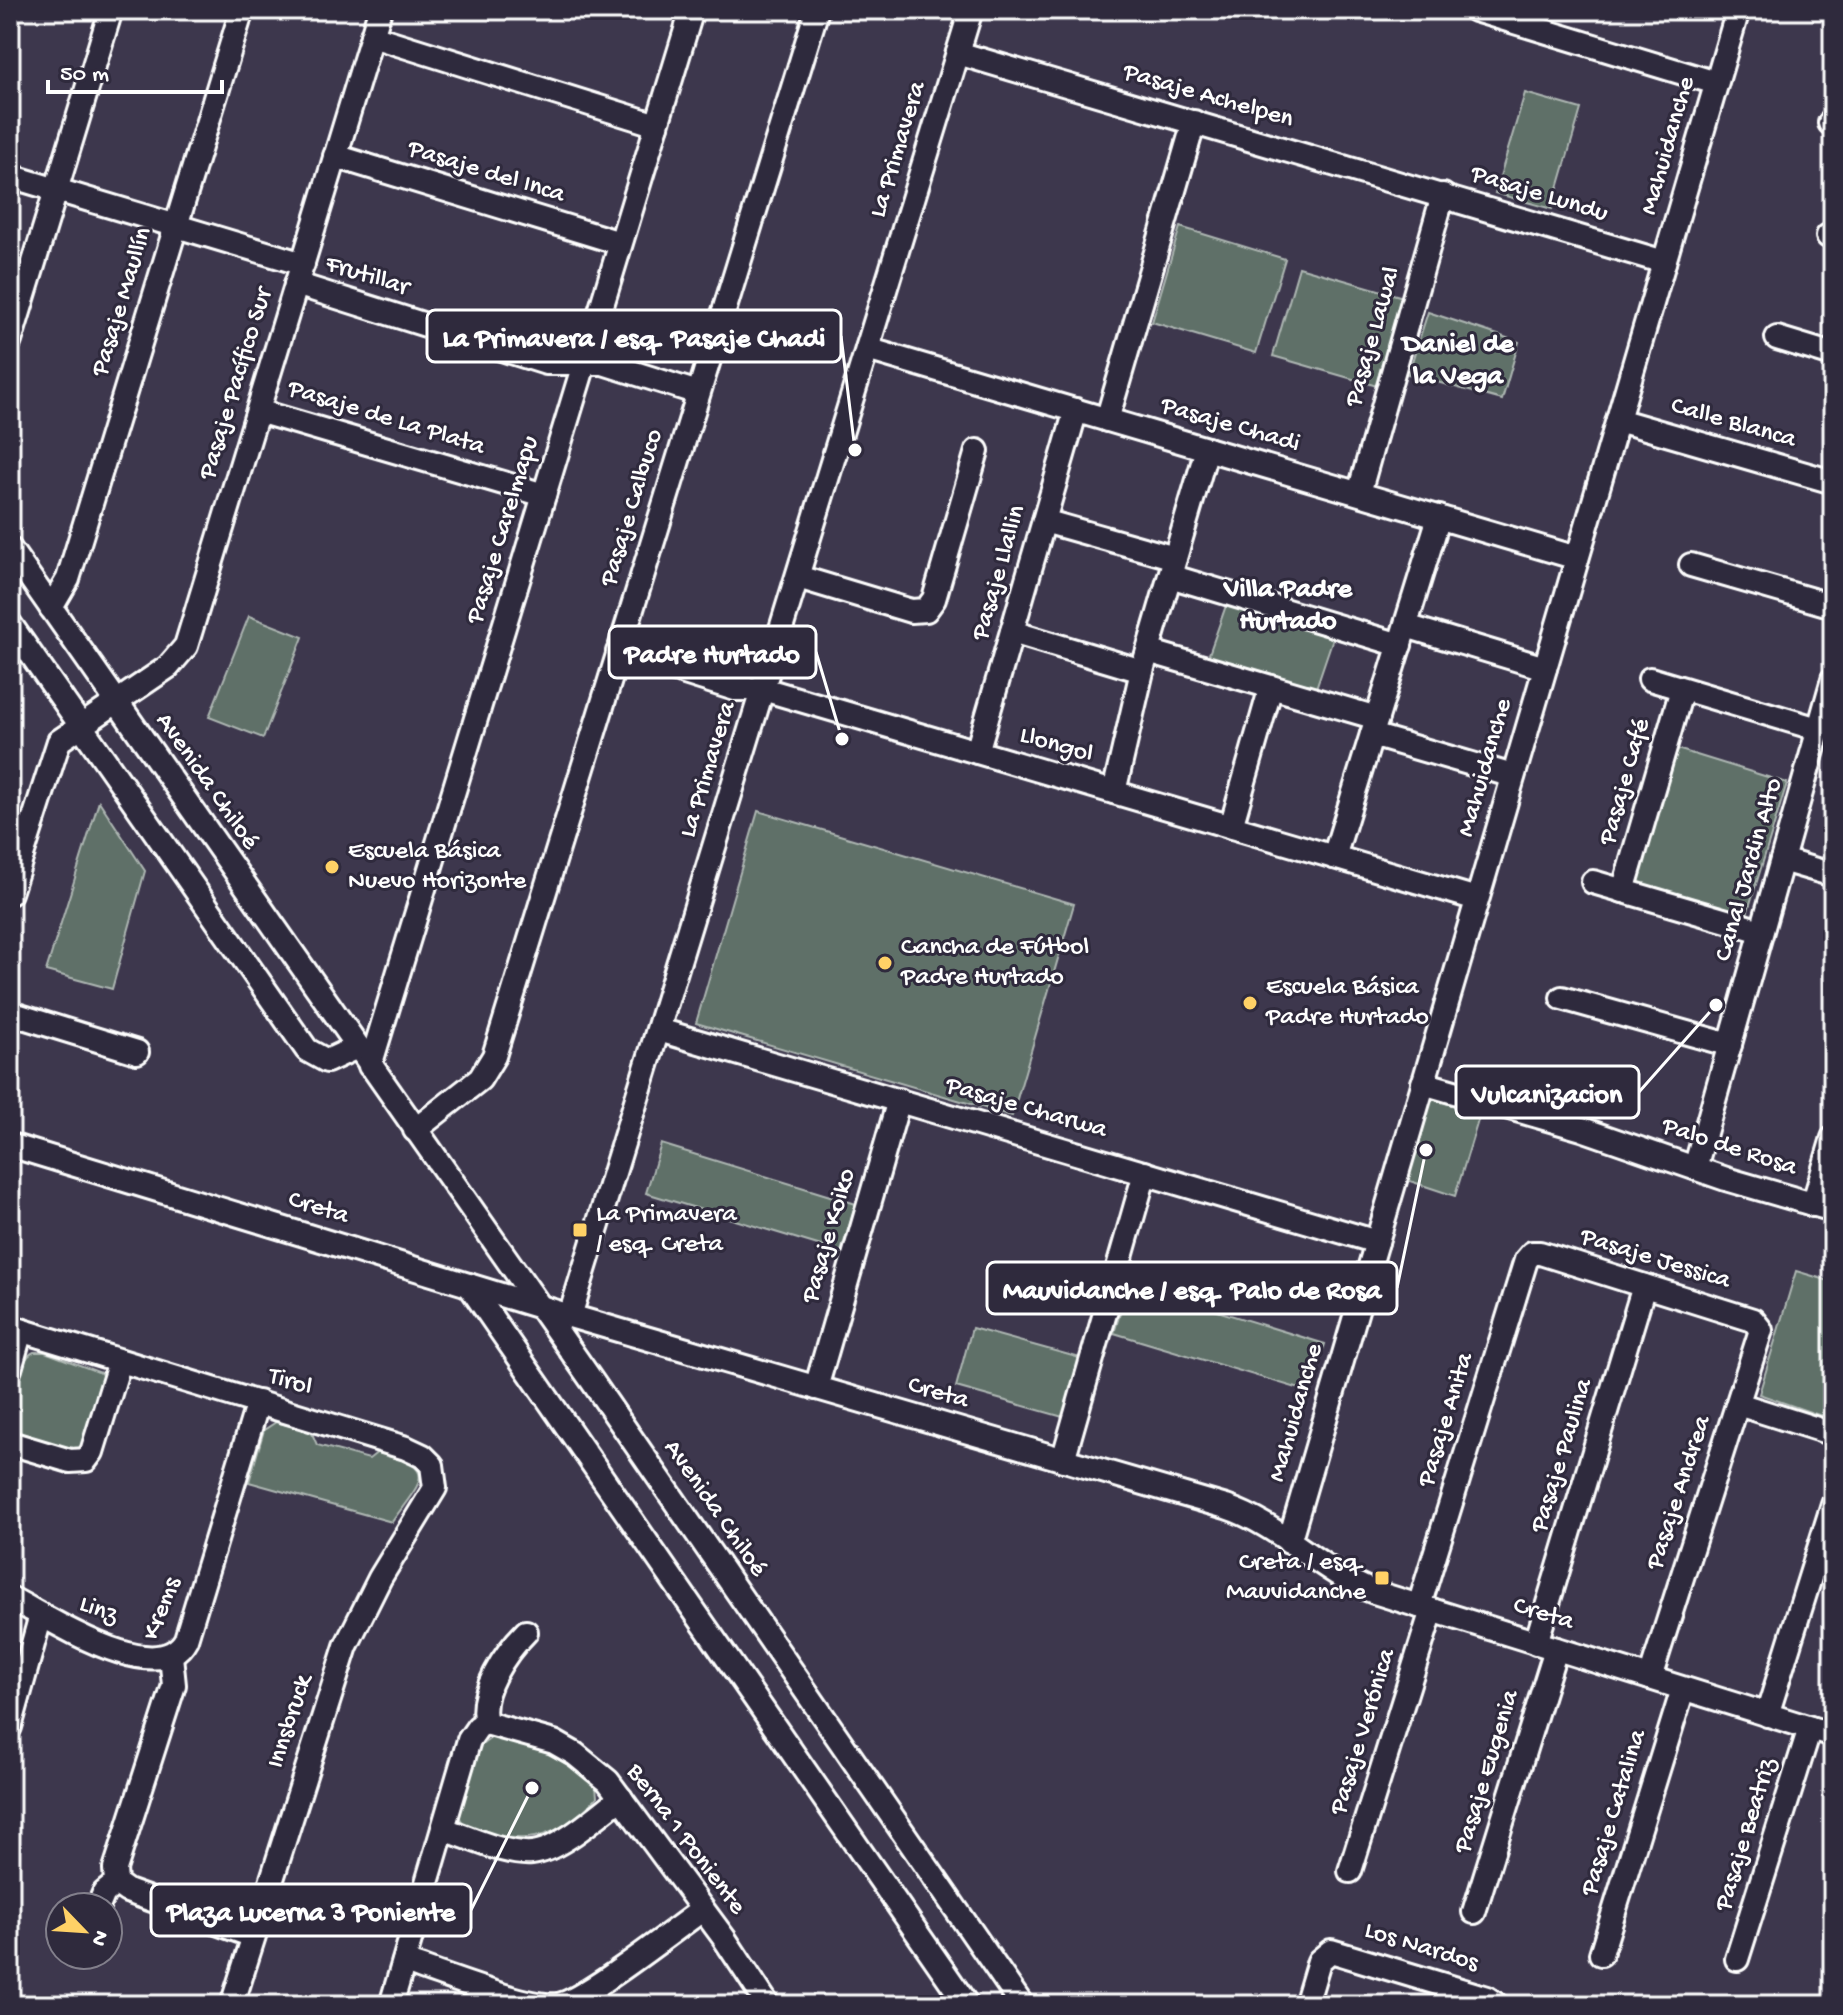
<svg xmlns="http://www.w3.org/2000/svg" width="1843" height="2015" viewBox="0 0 1843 2015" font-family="'Gochi Hand',sans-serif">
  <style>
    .green { fill: #5e6f67; stroke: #aeb7b3; stroke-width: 2 }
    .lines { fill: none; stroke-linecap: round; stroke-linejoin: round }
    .minor-casing { stroke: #fff; stroke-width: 28 }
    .minor { stroke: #2f2a3d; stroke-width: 22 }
    .poi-dot { fill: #ffd166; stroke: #2f2a3d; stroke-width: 3 }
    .labels { text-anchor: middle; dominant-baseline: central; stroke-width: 6; stroke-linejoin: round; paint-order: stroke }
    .street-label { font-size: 26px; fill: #fff; stroke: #2f2a3d }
    .poi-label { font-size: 26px; fill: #fff; stroke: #2f2a3d; text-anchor: start }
    .neighbourhood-label { font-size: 28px; font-weight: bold; fill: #fff; stroke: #2f2a3d }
    .leader { fill: none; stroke: #fff; stroke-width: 3 }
    .callout-dot { fill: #fff; stroke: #2f2a3d; stroke-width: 3 }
    .callout { fill: #2f2a3d; stroke: #fff; stroke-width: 3 }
    .callout-label { font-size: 28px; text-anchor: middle; font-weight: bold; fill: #fff }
  </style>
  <rect width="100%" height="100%" fill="#3d374d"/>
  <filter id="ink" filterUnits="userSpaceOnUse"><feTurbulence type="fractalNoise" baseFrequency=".0125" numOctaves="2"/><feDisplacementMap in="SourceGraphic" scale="16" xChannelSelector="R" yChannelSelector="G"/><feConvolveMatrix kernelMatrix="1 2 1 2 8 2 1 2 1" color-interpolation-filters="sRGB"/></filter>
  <g filter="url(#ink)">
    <g class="green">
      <path d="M1525,93l56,16 -29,100 -57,-16z"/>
      <path d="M1180,227l105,32 -29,94 -104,-31z"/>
      <path d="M1299,267l104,30 -26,89 -104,-30z"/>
      <path d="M1428,312l91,30 -17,58 -94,-26z"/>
      <path d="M1229,597l106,35 -22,65 -106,-37z"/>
      <path d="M249,616l54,21 -40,101 -54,-21z"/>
      <path d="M1677,749l110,34 -41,134 -113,-32 39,-131z"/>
      <path d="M99,801l46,70 -33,118 -66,-18z"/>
      <path d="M758,811l316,93 -62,212 -316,-93z"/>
      <path d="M1430,1098l50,16 -25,82 -48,-16z"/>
      <path d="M661,1144l195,60 -15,48 -195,-59z"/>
      <path d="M1796,1271l37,11v138l-74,-26z"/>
      <path d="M1129,1284l196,60 -15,48 -196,-59z"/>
      <path d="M972,1328l108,30 -17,59 -107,-30z"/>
      <path d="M34,1352h11l56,21 3,8 -21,66 -6,6 -67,-20c0,-19 5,-73 24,-81z"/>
      <path d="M276,1422l35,9 6,14 52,14 10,-8c61,19 43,28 13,71l-143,-40 15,-52z"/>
      <path d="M10,1614l9,15 -9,48z"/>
      <path d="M495,1735c39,11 72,24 101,51l1,11c-41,46 -78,51 -133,28l-7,-12 22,-66z"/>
    </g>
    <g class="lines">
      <defs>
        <g id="minor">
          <path d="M1475,10l241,73"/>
          <path d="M372,36l285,89"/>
          <path d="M958,53l706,209"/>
          <path d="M1830,123l3,1"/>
          <path d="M335,156l285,87"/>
          <path d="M10,176l293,88"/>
          <path d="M1828,236l5,1"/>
          <path d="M296,284l250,79h57l95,30"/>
          <path d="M1777,338l56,17"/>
          <path d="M10,341l101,-331"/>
          <path d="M867,349l710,209"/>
          <path d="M258,411l286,84"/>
          <path d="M1107,420l87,-298"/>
          <path d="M1618,420l215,62"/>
          <path d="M1359,493l84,-298"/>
          <path d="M1044,521l131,37"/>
          <path d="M10,549l582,832 430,624"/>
          <path d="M1691,565l142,41"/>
          <path d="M1170,576l230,69"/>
          <path d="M798,577l113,34 15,-1 8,-11 43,-148"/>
          <path d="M51,608l17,-29 174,-569"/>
          <path d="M10,624l297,426 20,11 30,-14"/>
          <path d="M1406,626l139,42"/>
          <path d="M1012,632l130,39"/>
          <path d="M1148,651l229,67"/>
          <path d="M618,652l117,37h28l714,210"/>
          <path d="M1650,679l168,50"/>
          <path d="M1372,735l141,41"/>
          <path d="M977,752l99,-342"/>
          <path d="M1114,792l28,-121 65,-222"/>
          <path d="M1231,827l40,-140"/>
          <path d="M1334,857l105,-340"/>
          <path d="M1782,860l51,15"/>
          <path d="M1593,882l168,49"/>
          <path d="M1623,891l59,-202"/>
          <path d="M10,893l49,-152 109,-74 18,-21 194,-636"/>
          <path d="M1562,998l168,47"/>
          <path d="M10,1013l127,39"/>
          <path d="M659,1030l718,212"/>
          <path d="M370,1066l322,-1056"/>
          <path d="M1423,1083l159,46 144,50 107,31"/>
          <path d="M415,1130l65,-51 14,-23 323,-1046"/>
          <path d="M10,1145l560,171 656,191c55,18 93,64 148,85l459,143"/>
          <path d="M1695,1168l138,-489"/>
          <path d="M1813,1205l20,-67"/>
          <path d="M469,1285l498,720"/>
          <path d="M570,1316l401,-1306"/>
          <path d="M10,1327l396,121 17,8 9,9 3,23 -55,90 -34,68 -114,359"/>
          <path d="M10,1369l11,-39"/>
          <path d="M816,1388l83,-288"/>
          <path d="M1738,1404l95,30"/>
          <path d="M10,1443l60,18 16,-1 6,-8 28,-91"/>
          <path d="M1063,1460l82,-287"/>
          <path d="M1289,1542l449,-1532"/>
          <path d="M10,1598c37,18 148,94 176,41l72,-237"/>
          <path d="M1419,1606l107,-346 6,-7h8l213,67 8,10 -111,348"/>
          <path d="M1536,1643l108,-357"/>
          <path d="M171,1656l3,29 -59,184 1,14 11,8 126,45"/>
          <path d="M1767,1715l66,-211"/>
          <path d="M486,1723l68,19 21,12 33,27 116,157 44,67"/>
          <path d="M486,1723c-9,-30 20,-71 40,-91"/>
          <path d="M10,1727l31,-112"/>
          <path d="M443,1829c26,8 61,26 89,24 27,-2 67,-39 89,-55"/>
          <path d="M1350,1871l82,-261"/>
          <path d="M98,1907l6,-14 12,-10"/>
          <path d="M1474,1912l82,-263"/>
          <path d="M1601,1954l82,-265"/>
          <path d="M1737,1959l73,-231"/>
          <path d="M404,1962c33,10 123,47 154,43 26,-4 117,-76 144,-95"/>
          <path d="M391,2005l78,-265 9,-13 8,-4"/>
          <path d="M1306,2005l13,-44 12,-10 156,47 10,7"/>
        </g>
      </defs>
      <use href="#minor" class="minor-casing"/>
      <use href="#minor" class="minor"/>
    </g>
  </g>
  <g class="poi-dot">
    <circle cx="332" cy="867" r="8"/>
    <circle cx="885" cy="963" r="8"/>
    <circle cx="1250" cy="1003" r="8"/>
    <rect x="572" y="1222" width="16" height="16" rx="4"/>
    <rect x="1374" y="1570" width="16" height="16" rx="4"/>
  </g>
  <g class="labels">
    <g class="street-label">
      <text transform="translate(1208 97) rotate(16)">Pasaje Achelpen</text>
      <text transform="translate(1669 146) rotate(-74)">Mahuidanche</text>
      <text transform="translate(899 150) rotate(-73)">La Primavera</text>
      <text transform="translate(486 173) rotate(17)">Pasaje del Inca</text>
      <text transform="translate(1539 195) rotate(17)">Pasaje Lundu</text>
      <text transform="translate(367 277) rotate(17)">Frutillar</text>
      <text transform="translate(123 302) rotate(-73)">Pasaje Maullín</text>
      <text transform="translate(1374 337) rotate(-74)">Pasaje Lawal</text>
      <text transform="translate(237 384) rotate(-73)">Pasaje Pacífico Sur</text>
      <text transform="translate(386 419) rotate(17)">Pasaje de La Plata</text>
      <text transform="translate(1733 424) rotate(16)">Calle Blanca</text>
      <text transform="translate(1230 426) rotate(16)">Pasaje Chadi</text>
      <text transform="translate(633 508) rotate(-73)">Pasaje Calbuco</text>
      <text transform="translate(504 530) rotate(-73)">Pasaje Carelmapu</text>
      <text transform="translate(1000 573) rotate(-74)">Pasaje Llallin</text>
      <text transform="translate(1056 746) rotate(16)">Llongol</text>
      <text transform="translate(1486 768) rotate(-74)">Mahuidanche</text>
      <text transform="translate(709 770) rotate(-73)">La Primavera</text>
      <text transform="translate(206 782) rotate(55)">Avenida Chiloé</text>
      <text transform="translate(1626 782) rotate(-74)">Pasaje Café</text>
      <text transform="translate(1750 870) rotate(-74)">Canal Jardin Alto</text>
      <text transform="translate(1026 1109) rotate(16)">Pasaje Charwa</text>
      <text transform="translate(1729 1148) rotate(18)">Palo de Rosa</text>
      <text transform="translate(318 1209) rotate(17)">Creta</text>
      <text transform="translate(830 1236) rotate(-74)">Pasaje Koiko</text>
      <text transform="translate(1655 1260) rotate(17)">Pasaje Jessica</text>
      <text transform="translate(290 1383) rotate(17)">Tirol</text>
      <text transform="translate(938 1394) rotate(16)">Creta</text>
      <text transform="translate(1297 1413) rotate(-74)">Mahuidanche</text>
      <text transform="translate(1447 1420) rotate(-73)">Pasaje Anita</text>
      <text transform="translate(1563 1456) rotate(-73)">Pasaje Paulina</text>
      <text transform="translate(1680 1493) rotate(-72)">Pasaje Andrea</text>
      <text transform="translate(714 1509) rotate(55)">Avenida Chiloé</text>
      <text transform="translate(163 1609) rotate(-69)">Krems</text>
      <text transform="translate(98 1611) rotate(21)">Linz</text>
      <text transform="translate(1543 1615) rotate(17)">Creta</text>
      <text transform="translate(291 1722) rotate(-72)">Innsbruck</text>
      <text transform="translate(1364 1732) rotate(-73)">Pasaje Verónica</text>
      <text transform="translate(1488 1772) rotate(-73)">Pasaje Eugenia</text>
      <text transform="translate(1615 1813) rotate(-73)">Pasaje Catalina</text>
      <text transform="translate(1747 1835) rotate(-73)">Pasaje Beatriz</text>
      <text transform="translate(685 1840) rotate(53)">Berna 1 Poniente</text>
      <text transform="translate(1421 1948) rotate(17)">Los Nardos</text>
    </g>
    <g class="poi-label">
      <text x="348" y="852">Escuela Básica<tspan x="348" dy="30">Nuevo Horizonte</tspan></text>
      <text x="901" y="948">Cancha de Fútbol<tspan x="901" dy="30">Padre Hurtado</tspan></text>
      <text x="1266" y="988">Escuela Básica<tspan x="1266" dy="30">Padre Hurtado</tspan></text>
      <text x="596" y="1215">La Primavera<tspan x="596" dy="30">/ esq. Creta</tspan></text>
      <text x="1366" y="1563" text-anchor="end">Creta / esq.<tspan x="1366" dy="30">Mauvidanche</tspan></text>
    </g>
    <g class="neighbourhood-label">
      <text x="1458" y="345">Daniel de<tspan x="1458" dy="32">la Vega</tspan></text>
      <text x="1288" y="590">Villa Padre<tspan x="1288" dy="32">Hurtado</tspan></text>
    </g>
  </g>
  <path class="leader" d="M855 450L841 336M842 739L816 652M1716 1005L1639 1092M1426 1150L1397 1288M532 1788L471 1910"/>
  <g class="callout-dot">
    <circle cx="855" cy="450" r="8"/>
    <circle cx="842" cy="739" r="8"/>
    <circle cx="1716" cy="1005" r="8"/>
    <circle cx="1426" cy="1150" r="8"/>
    <circle cx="532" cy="1788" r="8"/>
  </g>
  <g class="callout">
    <rect x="427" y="310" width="414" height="52" rx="8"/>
    <rect x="609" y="626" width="207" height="52" rx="8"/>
    <rect x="1456" y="1066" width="183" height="52" rx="8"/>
    <rect x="987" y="1262" width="410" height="52" rx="8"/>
    <rect x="151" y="1884" width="320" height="52" rx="8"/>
  </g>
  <g class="callout-label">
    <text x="634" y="346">La Primavera / esq. Pasaje Chadi</text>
    <text x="712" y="662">Padre Hurtado</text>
    <text x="1547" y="1102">Vulcanizacion</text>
    <text x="1192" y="1298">Mauvidanche / esq. Palo de Rosa</text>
    <text x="311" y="1920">Plaza Lucerna 3 Poniente</text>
  </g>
  <rect width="1843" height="2015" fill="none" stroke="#2f2a3d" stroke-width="40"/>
  <rect x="20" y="20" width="1803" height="1975" fill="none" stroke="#fff" stroke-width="3" filter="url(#ink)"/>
  <g transform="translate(84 1931) rotate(115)"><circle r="38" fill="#2f2a3d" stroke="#827f8b" stroke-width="2"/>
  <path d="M0-6L14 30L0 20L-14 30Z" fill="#ffd166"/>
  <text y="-12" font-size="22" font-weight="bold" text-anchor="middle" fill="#ffffff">N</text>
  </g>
  <path d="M48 80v12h174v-12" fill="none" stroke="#ffffff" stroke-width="4"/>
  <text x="60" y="80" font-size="24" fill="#ffffff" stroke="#2f2a3d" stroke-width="6" paint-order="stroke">50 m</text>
</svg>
